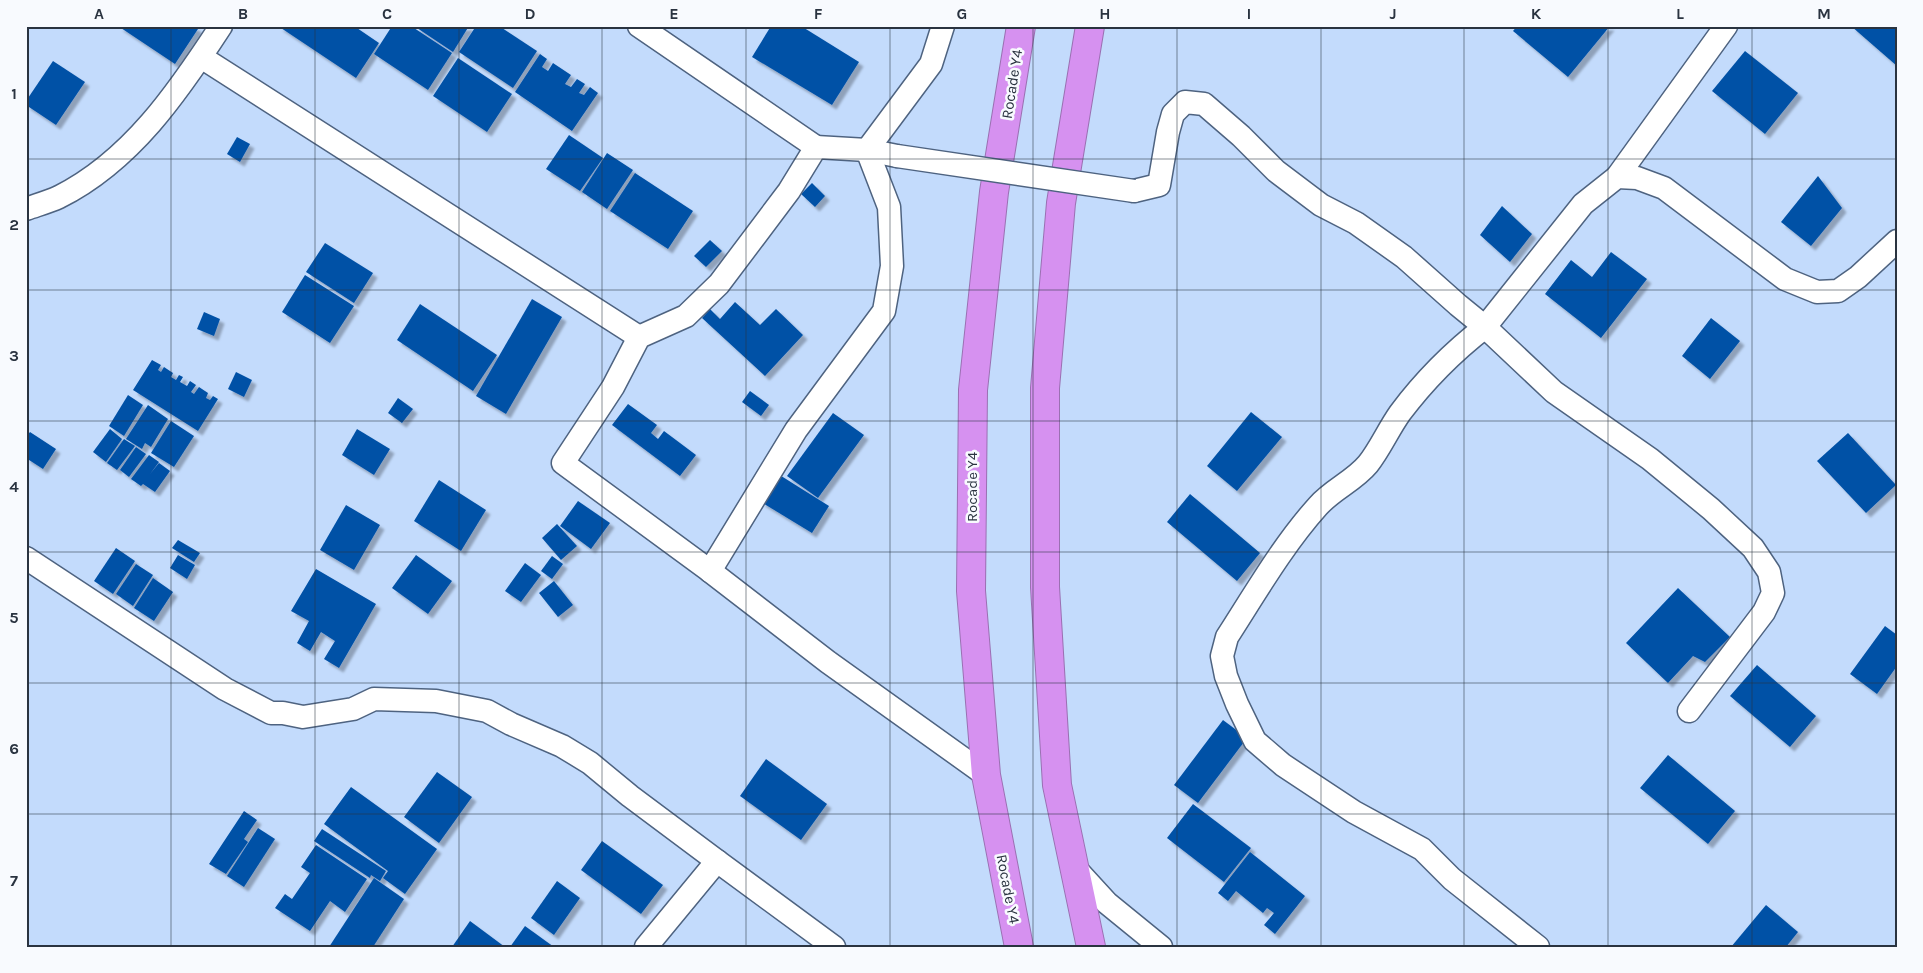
<svg xmlns="http://www.w3.org/2000/svg" width="1923" height="973" viewBox="0 0 1923 973" font-family="Karla,sans-serif">
  <style>
    .building { fill: #0351a6; filter: url(#shadow) }
    .lines { fill: none; stroke-linecap: round; stroke-linejoin: round }
    .street-casing { stroke: #4e6380; stroke-width: 25 }
    .highway-casing { stroke: #9a70b2; stroke-width: 30 }
    .street { stroke: #fff; stroke-width: 22 }
    .highway { stroke: #d691f0; stroke-width: 28 }
    .street-bridge-casing { stroke: #4e6380; stroke-width: 25; stroke-linecap: butt }
    .street-bridge { stroke: #fff; stroke-width: 22 }
    .grid { fill: none; stroke: #2a3340; stroke-width: 1; stroke-opacity: 0.55 }
    .labels { text-anchor: middle; dominant-baseline: central; stroke-width: 5; stroke-linejoin: round; paint-order: stroke }
    .street-label { font-size: 15px; fill: #2a3340; stroke: #f8fafe }
    .neatline { fill: none; stroke: #2a3340; stroke-width: 2 }
    .grid-label { font-size: 16px; text-anchor: middle; font-weight: bold; fill: #2a3340 }
  </style>
  <defs>
    <filter id="shadow"><feDropShadow dx="4.5" dy="4.5" stdDeviation="1" flood-color="#0004"/></filter>
  </defs>
  <rect width="100%" height="100%" fill="#c3dbfc"/>
  <g class="building">
    <path d="M118,26h47l4,3 1,-3h24l4,3 -23,35z"/>
    <path d="M278,26h76l25,17 -23,35z"/>
    <path d="M392,26h19l41,27 -24,37 -54,-36z"/>
    <path d="M414,26h55l-16,26z"/>
    <path d="M476,26h23l38,25 -24,37 -54,-36z"/>
    <path d="M771,26h30l58,36 -27,43 -80,-48z"/>
    <path d="M1517,26h93l-42,51 -55,-46z"/>
    <path d="M1851,26h46v40z"/>
    <path d="M1745,51l53,42 -33,41 -53,-43z"/>
    <path d="M540,54l7,5 -5,8 6,4 5,-8 18,12 -6,9 6,3 6,-8 8,5 -6,9 5,2 6,-8 8,6 -26,38 -57,-39z"/>
    <path d="M458,58l54,36 -25,38 -54,-36z"/>
    <path d="M53,61l32,21 -29,43 -30,-20v-4z"/>
    <path d="M569,135l34,23 -23,33 -34,-22z"/>
    <path d="M237,137l13,7 -10,18 -13,-8z"/>
    <path d="M607,153l26,17 -26,39 -25,-17z"/>
    <path d="M635,173l58,38 -25,38 -58,-38z"/>
    <path d="M1818,176l24,32 -31,38 -30,-24z"/>
    <path d="M812,183l13,13 -10,11 -14,-13z"/>
    <path d="M1502,206l30,28 -22,28 -30,-27z"/>
    <path d="M710,240l12,11 -16,16 -12,-11z"/>
    <path d="M325,243l48,30 -19,30 -48,-31z"/>
    <path d="M1611,252l36,27 -46,59 -56,-44 26,-34 21,17z"/>
    <path d="M305,275l49,31 -24,37 -48,-31z"/>
    <path d="M532,299l30,18 -56,97 -30,-18z"/>
    <path d="M735,302l25,23 16,-16 27,26 -38,41 -63,-58 8,-9 10,10z"/>
    <path d="M420,304l77,51 -24,36 -76,-51z"/>
    <path d="M204,312l16,7 -6,17 -17,-7z"/>
    <path d="M1711,318l29,23 -30,38 -28,-23z"/>
    <path d="M152,360l9,5 -3,5 3,2 3,-5 9,6 -2,4 5,3 3,-5 4,2 -3,5 7,4 3,-5 6,4 -5,7 3,2 5,-7 9,6 -2,5 4,2 3,-4 5,3 -20,32 -65,-41z"/>
    <path d="M236,372l16,8 -8,17 -16,-8z"/>
    <path d="M750,391l19,14 -8,11 -19,-14z"/>
    <path d="M128,395l15,10 -19,31 -15,-10z"/>
    <path d="M398,398l15,11 -11,14 -14,-10z"/>
    <path d="M628,404l29,21 -6,8 7,6 6,-8 32,24 -16,21 -68,-51z"/>
    <path d="M148,405l20,14 -17,28 -6,-4 -3,6 -16,-10z"/>
    <path d="M1251,412l31,25 -45,54 -30,-25z"/>
    <path d="M833,413l31,22 -46,63 -31,-22z"/>
    <path d="M171,421l23,15 -20,31 -23,-14z"/>
    <path d="M110,429l12,10 -16,23 -13,-10z"/>
    <path d="M357,429l33,20 -16,26 -32,-20z"/>
    <path d="M30,432l26,17 -13,20 -17,-11v-21z"/>
    <path d="M1848,433l48,52 -30,28 -49,-52z"/>
    <path d="M124,439l11,7 -18,24 -10,-7z"/>
    <path d="M136,447l10,7 -17,23 -9,-7z"/>
    <path d="M149,455l10,7 -9,12 9,-11 11,8 -15,21 -12,-8 -2,2 -10,-7z"/>
    <path d="M778,474l51,32 -17,27 -51,-31z"/>
    <path d="M439,480l47,30 -25,41 -47,-30z"/>
    <path d="M1190,494l70,59 -23,28 -70,-59z"/>
    <path d="M578,501l32,22 -19,26 -31,-23z"/>
    <path d="M346,505l34,20 -26,45 -34,-20z"/>
    <path d="M557,524l20,22 -16,14 -19,-22z"/>
    <path d="M178,540l22,13 -6,9 -22,-14z"/>
    <path d="M116,548l19,13 -22,33 -19,-13z"/>
    <path d="M178,555l17,10 -8,14 -17,-11z"/>
    <path d="M416,555l36,26 -24,33 -36,-26z"/>
    <path d="M552,556l11,8 -11,15 -11,-8z"/>
    <path d="M525,563l16,12 -20,27 -16,-11z"/>
    <path d="M136,564l17,11 -20,31 -17,-12z"/>
    <path d="M316,569l60,35 -37,64 -15,-9 11,-18 -14,-9 -11,19 -13,-8 12,-22 -18,-10z"/>
    <path d="M153,578l20,14 -19,29 -20,-13z"/>
    <path d="M554,581l19,24 -15,12 -19,-24z"/>
    <path d="M1678,588l52,49 -25,25 -12,-6 -25,27 -42,-40z"/>
    <path d="M1885,626l12,9v31l-20,28 -27,-20z"/>
    <path d="M1757,665l59,51 -26,31 -60,-51z"/>
    <path d="M1223,720l24,18 -49,65 -24,-18z"/>
    <path d="M1668,755l67,56 -27,33 -68,-56z"/>
    <path d="M766,759l61,45 -26,36 -61,-44z"/>
    <path d="M437,772l35,25 -33,46 -35,-26z"/>
    <path d="M351,787l86,62 -32,45 -22,-16 5,-7 -64,-47z"/>
    <path d="M1193,804l58,44 -27,34 -57,-44z"/>
    <path d="M244,811l13,9 -13,19 4,3 -22,32 -17,-10z"/>
    <path d="M258,828l17,11 -31,48 -17,-11z"/>
    <path d="M322,829l64,42 -6,10 -9,-6 -1,3 -56,-37z"/>
    <path d="M602,841l61,44 -22,29 -60,-44z"/>
    <path d="M316,845l51,34 -22,33 -15,-11 -20,30 -35,-23 10,-14 7,5 18,-26 -9,-6z"/>
    <path d="M1250,852l55,44 -30,38 -11,-9 10,-12 -7,-5 -4,5 -27,-22 -8,10 -10,-8z"/>
    <path d="M374,878l30,21 -31,48h-44z"/>
    <path d="M557,881l23,17 -26,37 -23,-17z"/>
    <path d="M1766,905l32,27 -12,15h-55z"/>
    <path d="M470,921l35,26h-53z"/>
    <path d="M525,926l29,21h-44z"/>
  </g>
  <g class="lines">
    <defs>
      <g id="street">
        <path d="M639,26l177,121"/>
        <path d="M201,57l438,280"/>
        <path d="M897,156l-30,-6 -51,-3 -27,44 -70,93 -33,32 -47,21 -26,50 -50,76 147,108 118,91 158,113"/>
        <path d="M1617,177l109,-151"/>
        <path d="M1134,191l25,-6 9,-53 5,-18 12,-12 19,2 37,32 35,35 45,34 35,18 48,34 54,48 27,22 69,65 96,67 61,50 42,39 16,24 4,21 -9,19 -75,99"/>
        <path d="M26,209c11,-4 22,-7 33,-12 72,-36 119,-105 162,-171"/>
        <path d="M26,558l199,131 46,24h12l20,4 50,-8 21,-10 62,2 51,10 24,13 51,22 28,17 40,33 87,65 117,86"/>
        <path d="M710,571l86,-141 88,-119 8,-45 -3,-59 -22,-57 64,-86 12,-38"/>
        <path d="M1074,867l33,36 54,44"/>
        <path d="M646,947l71,-86"/>
        <path d="M1538,947l-86,-68 -30,-30 -68,-37 -71,-47 -28,-24 -18,-37 -11,-28 -4,-20 5,-19c29,-45 56,-92 91,-131 15,-17 36,-25 50,-42 12,-15 20,-34 32,-51 24,-32 54,-62 85,-86l98,-123 34,-27 20,1 27,10 121,91 32,13 21,-1 20,-14 39,-36"/>
      </g>
      <g id="highway">
        <path d="M1090,26l-29,177 -16,185v199l12,198 34,162"/>
        <path d="M1019,947l-33,-172 -15,-184 2,-201 21,-198 27,-166"/>
      </g>
    </defs>
    <use href="#street" class="street-casing"/>
    <use href="#highway" class="highway-casing"/>
    <use href="#street" class="street"/>
    <use href="#highway" class="highway"/>
    <defs>
      <path id="street-bridge" d="M897,156l237,35"/>
    </defs>
    <use href="#street-bridge" class="street-bridge-casing"/>
    <use href="#street-bridge" class="street-bridge"/>
  </g>
  <path class="grid" d="M171,26v921M315,26v921M459,26v921M602,26v921M746,26v921M890,26v921M1033,26v921M1177,26v921M1321,26v921M1464,26v921M1608,26v921M1752,26v921M26,159h1871M26,290h1871M26,421h1871M26,552h1871M26,683h1871M26,814h1871"/>
  <g class="labels">
    <g class="street-label">
      <text transform="translate(1012 84) rotate(-81)">Rocade Y4</text>
      <text transform="translate(972 487) rotate(-90)">Rocade Y4</text>
      <text transform="translate(1008 889) rotate(79)">Rocade Y4</text>
    </g>
  </g>
  <rect width="1923" height="973" fill="none" stroke="#f8fafe" stroke-width="55"/>
  <rect x="28" y="28" width="1868" height="918" class="neatline"/>
  <g class="grid-label">
    <text x="99" y="19">A</text>
    <text x="243" y="19">B</text>
    <text x="387" y="19">C</text>
    <text x="530" y="19">D</text>
    <text x="674" y="19">E</text>
    <text x="818" y="19">F</text>
    <text x="962" y="19">G</text>
    <text x="1105" y="19">H</text>
    <text x="1249" y="19">I</text>
    <text x="1393" y="19">J</text>
    <text x="1536" y="19">K</text>
    <text x="1680" y="19">L</text>
    <text x="1824" y="19">M</text>
    <text x="14" y="99">1</text>
    <text x="14" y="230">2</text>
    <text x="14" y="361">3</text>
    <text x="14" y="492">4</text>
    <text x="14" y="623">5</text>
    <text x="14" y="754">6</text>
    <text x="14" y="886">7</text>
  </g>
</svg>
